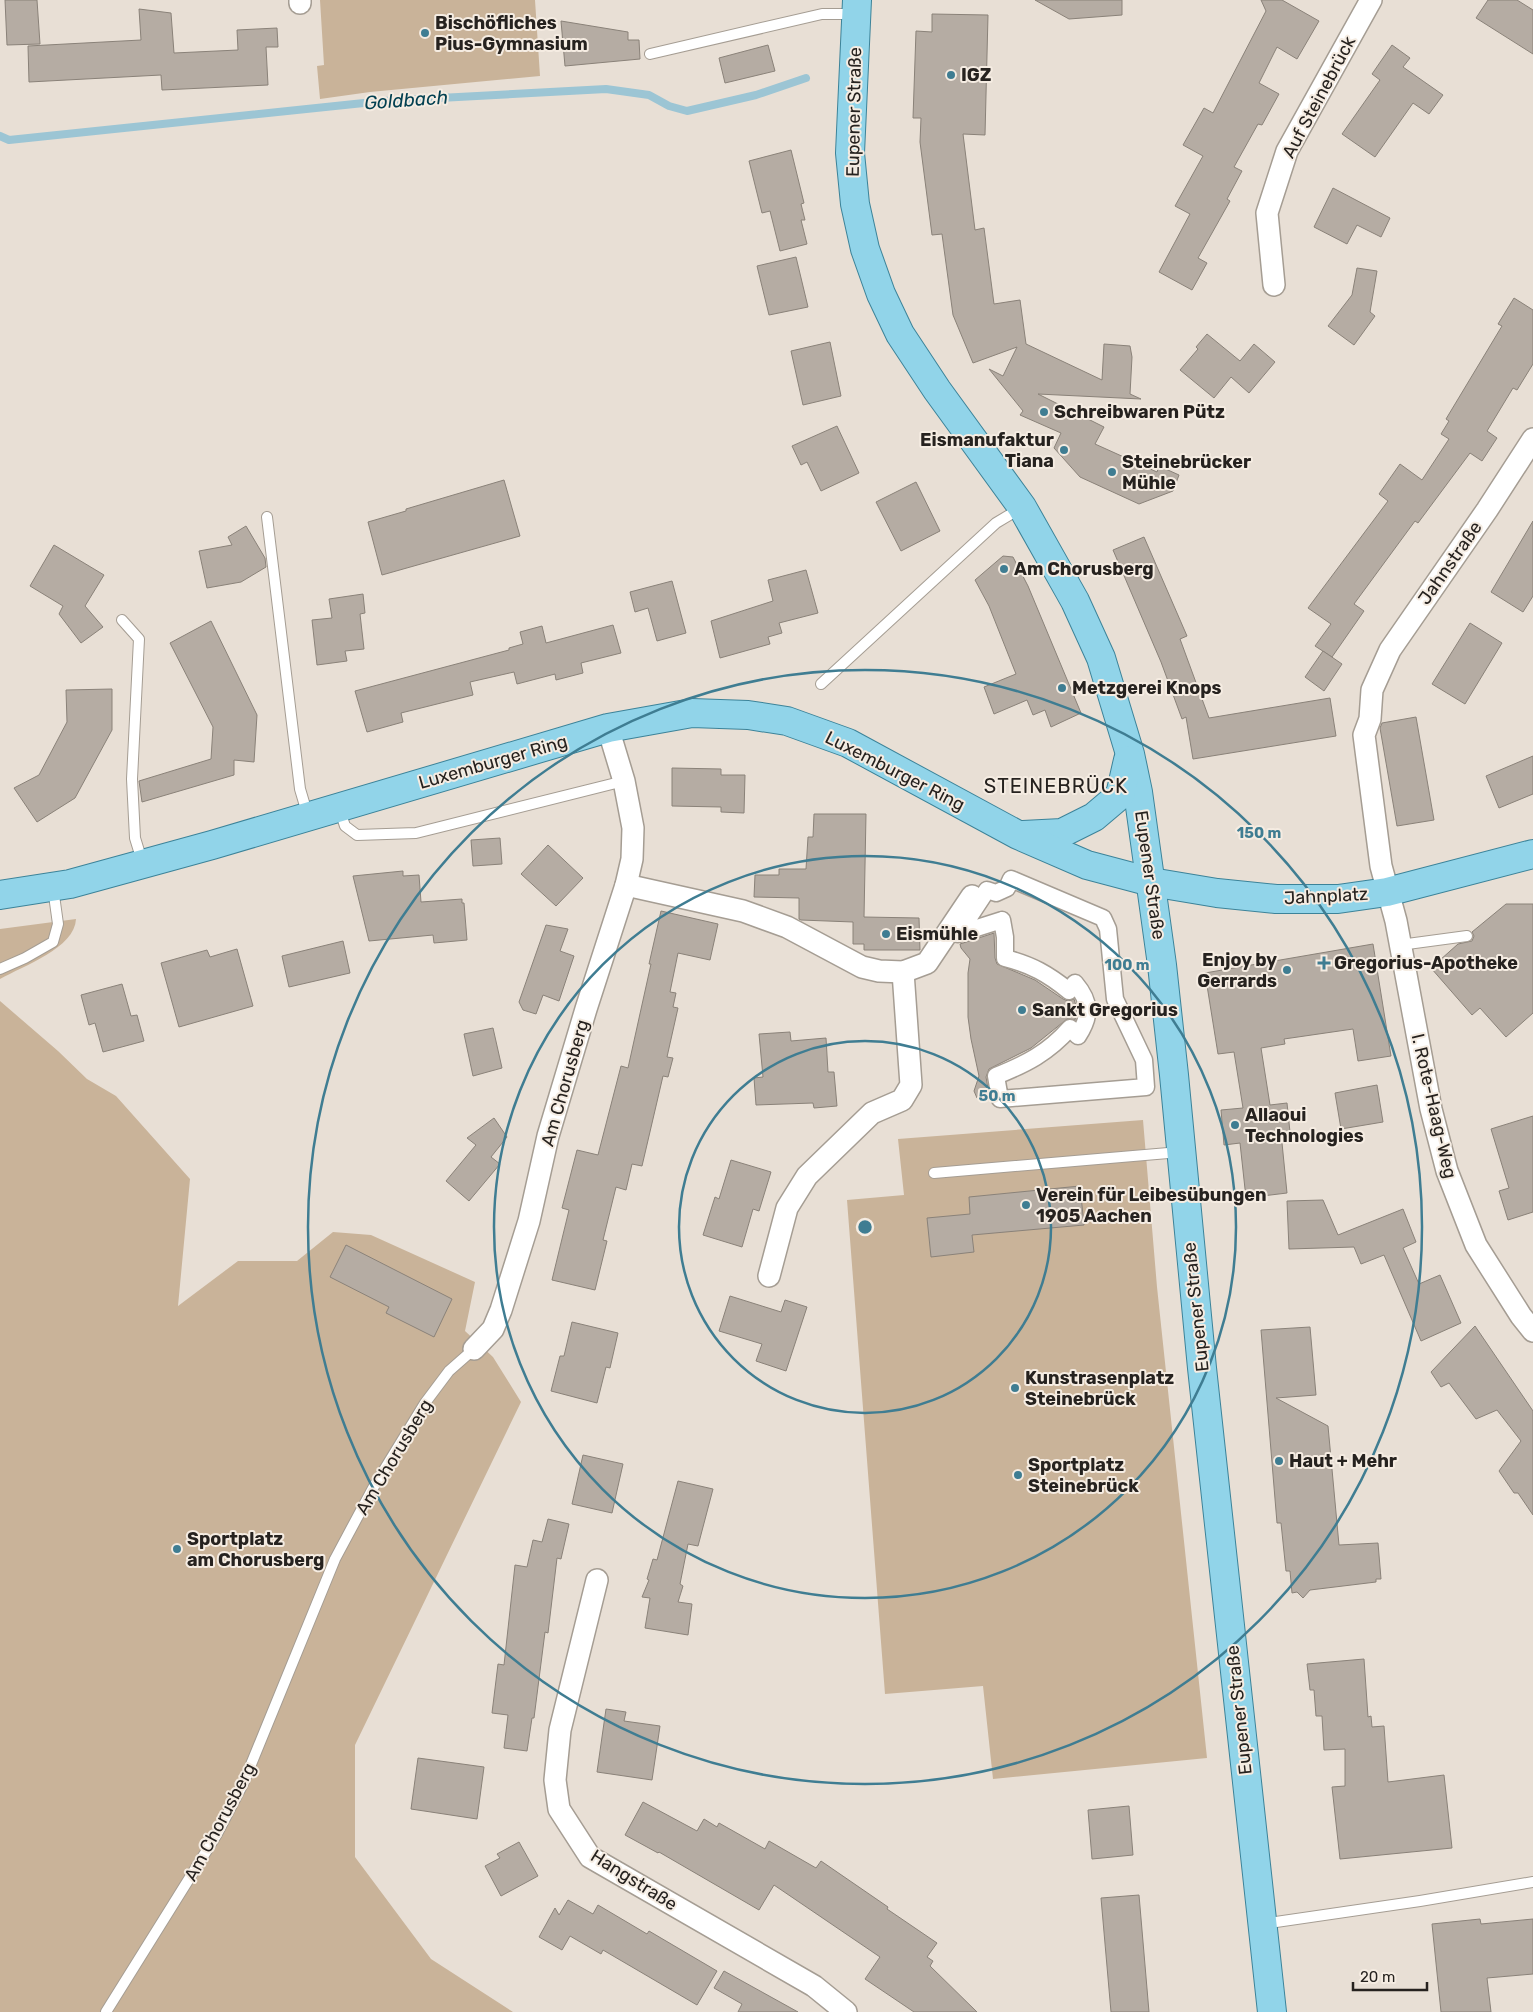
<svg xmlns="http://www.w3.org/2000/svg" width="1533" height="2012" viewBox="0 0 1533 2012" font-family="Rubik,sans-serif">
  <style>
    .green { fill: #c9b399 }
    .lines { fill: none; stroke-linecap: round; stroke-linejoin: round }
    .stream { stroke: #9cc5d4; stroke-width: 8 }
    .building { fill: #b5aca3; stroke: #8a8279 }
    .service-casing { stroke: #a59d93; stroke-width: 12 }
    .pedestrian-casing { stroke: #a59d93; stroke-width: 19 }
    .minor-casing { stroke: #a59d93; stroke-width: 24 }
    .primary-casing { stroke: #3c8399; stroke-width: 30 }
    .service { stroke: #fff; stroke-width: 10 }
    .pedestrian { stroke: #fff; stroke-width: 16 }
    .minor { stroke: #fff; stroke-width: 21 }
    .primary { stroke: #91d4e9; stroke-width: 28 }
    .ring { fill: none; stroke: #3f7d92; stroke-width: 2.5 }
    .poi-dot { fill: #3f7d92; stroke: #f5ece2; stroke-width: 2 }
    .labels { text-anchor: middle; dominant-baseline: central; stroke-width: 4; stroke-linejoin: round; paint-order: stroke }
    .poi-label { font-size: 18px; font-weight: bold; fill: #26221f; stroke: #f5ece2; text-anchor: start }
    .street-label { font-size: 18px; fill: #26221f; stroke: #f5ece2 }
    .water-label { font-size: 19px; font-style: italic; fill: #034051; stroke: #f5ece2 }
    .quarter-label { font-size: 20px; letter-spacing: 1px; fill: #26221f; stroke: #f5ece2 }
    .centre { fill: #3f7d92; stroke: #f5ece2; stroke-width: 2.5 }
    .ring-label { font-size: 15px; text-anchor: middle; font-weight: bold; fill: #3f7d92; stroke: #f5ece2; stroke-width: 4; stroke-linejoin: round; paint-order: stroke }
  </style>
  <rect width="100%" height="100%" fill="#e8dfd5"/>
  <g class="green">
    <path d="M320,0h215l5,76 -170,16 -50,7 -3,-33 7,-1z"/>
    <path d="M76,919c-1,29 -53,47 -76,60v-50z"/>
    <path d="M0,1001l58,50 29,28 29,17 74,83 -12,127 60,-45h59l36,-29 38,3 104,47 -10,49 28,26 28,45 -166,343v112l76,102 82,53h-513z"/>
    <path d="M1143,1120l14,167 50,471 -214,21 -10,-93 -98,8 -38,-494 57,-5 -6,-56z"/>
  </g>
  <g class="lines">
    <path class="stream" d="M0,136l9,4 374,-39 223,-12 43,6 20,11 18,5 69,-16 50,-17"/>
  </g>
  <g class="building">
    <path d="M5,0h32l3,44 -33,1z"/>
    <path d="M1035,0h87v15l-53,4z"/>
    <path d="M1261,0h21l37,21 -22,38 -20,-12 -18,36 20,11 -17,31 -4,-1 -24,43 8,4 -15,28 3,2 -32,57 9,5 -15,27 -33,-18 31,-58 -15,-8 28,-50 -20,-11 21,-37 9,5 53,-102z"/>
    <path d="M1488,0h29l16,10v44l-57,-36z"/>
    <path d="M139,9l32,4 3,40 64,-3 -1,-20 40,-2 1,19h-12l2,38 -106,5 -1,-15 -132,7 -1,-36 113,-6z"/>
    <path d="M932,14l56,1 -3,120 -22,-1 12,96 9,-2 10,76 26,-4 6,44 76,36 2,-36 26,2 2,11 -2,37 11,5 -103,-5 66,33 -9,17 62,28 2,-6 20,9 -6,16 -34,13 -59,-27 -26,-29 7,-15 -41,-18 3,-4 -34,-42 14,7 14,-29 -44,16 -20,-48 -11,-81 -10,1 -12,-93 1,-24h-8l3,-87 16,1z"/>
    <path d="M561,21l67,11v8h11l1,19 -75,7z"/>
    <path d="M768,45l7,26 -50,12 -6,-25z"/>
    <path d="M1392,45l18,13 -7,9 40,28 -14,19 -16,-11 -38,54 -33,-23 38,-54 -8,-6z"/>
    <path d="M791,150l13,53 -3,1 4,16h-4l6,24 -27,7 -10,-40 -8,2 -13,-52z"/>
    <path d="M1333,188l57,30 -9,19 -24,-12 -10,19 -33,-17z"/>
    <path d="M796,257l12,50 -39,8 -12,-49z"/>
    <path d="M1357,268l20,3 -7,41 5,4 -21,29 -26,-19 24,-31z"/>
    <path d="M1514,298l19,12v54l-16,26 -4,-2 -26,43 10,7 -15,23 -12,-8 -52,70 -3,-2 -61,83 10,7 -32,46 -17,-11 16,-22 -23,-16 80,-107 -9,-7 21,-30 22,16 27,-41 -8,-5 8,-13 -3,-2 56,-93 -4,-2z"/>
    <path d="M1207,334l33,27 14,-17 21,18 -26,31 -18,-16 -17,21 -34,-28 18,-21 -2,-2z"/>
    <path d="M830,342l11,54 -38,9 -12,-54z"/>
    <path d="M837,426l22,47 -38,18 -14,-29 -6,3 -9,-19z"/>
    <path d="M504,480l16,56 -138,39 -14,-53 38,-11v-2z"/>
    <path d="M916,482l24,49 -39,20 -25,-49z"/>
    <path d="M1533,521v75l-10,16 -32,-20z"/>
    <path d="M246,526l19,32 1,9 -25,15 -34,6 -8,-37 33,-6 -4,-8z"/>
    <path d="M1144,537l43,99 -7,3 29,79 121,-20 6,38 -143,23 -7,-42 -4,2 -21,-57 -48,-112z"/>
    <path d="M54,545l50,30 -19,31 18,21 -22,16 -22,-29 4,-8 -33,-20z"/>
    <path d="M1003,556l10,1 15,29 53,127 -30,14 -6,-17 -12,5 -6,-15 -33,14 -10,-27 32,-13 -27,-68 -14,-26z"/>
    <path d="M806,570l12,43 -39,10 3,10 -14,4 2,7 -50,14 -9,-37 62,-20 -5,-21z"/>
    <path d="M672,581l14,52 -29,8 -9,-33 -13,4 -5,-20z"/>
    <path d="M363,594l2,19 -5,1 4,35 -19,2 2,10 -30,4 -5,-45 20,-2 -3,-19z"/>
    <path d="M211,621l46,94 -3,47 -20,-2v15l-92,27 -3,-21 72,-22 2,-32 -43,-84z"/>
    <path d="M1470,623l32,20 -37,61 -33,-20z"/>
    <path d="M613,625l8,28 -40,10 2,10 -27,7 -1,-6 -38,10 -3,-12 -44,10 3,13 -72,18 2,9 -36,10 -12,-41 154,-41v-2l14,-4 -3,-12 22,-6 4,17z"/>
    <path d="M1323,651l19,13 -18,27 -19,-14z"/>
    <path d="M112,689v41l-37,68 -38,24 -23,-34 25,-13 28,-53 -1,-32z"/>
    <path d="M1416,717l18,103 -37,6 -17,-98 2,-5z"/>
    <path d="M1533,756v38l-34,14 -13,-32z"/>
    <path d="M672,768l49,1v6h24l-1,38 -23,-1v-5l-49,-1z"/>
    <path d="M814,814h52l-2,103 55,1 1,32h-56v-6h-11v-22l-52,-2 -2,-1v-21l-45,-1 1,-22h24v-6h27l2,-32h5z"/>
    <path d="M500,838l2,26 -29,2 -2,-26z"/>
    <path d="M548,845l35,33 -27,28 -35,-32z"/>
    <path d="M403,871v5l16,-1 2,27 41,-3v4h2l3,37 -33,3 -1,-8 -64,6 -16,-65z"/>
    <path d="M1506,904h27v109l-27,24 -26,-29 -8,7 -41,-47 27,-24 14,-3 2,-5 -2,-4z"/>
    <path d="M661,911l57,13 -8,36 -32,-7 -8,39 6,1 -3,14 5,1 -11,49 6,1 -5,19 -5,-1 -21,90 -10,-2 -6,26 -10,-3 -13,53 4,1 -12,49 -43,-10 17,-70 -7,-2 15,-58 21,5 23,-89 7,2 23,-104h-2z"/>
    <path d="M546,925l22,4 -8,22 14,5 -15,45 -16,-6 -7,19 -13,-4 -4,-8z"/>
    <path d="M994,933l1,25 2,6 38,16 28,19 5,2 6,-2 3,10 -2,11 -8,-1 -36,29 -42,21 -3,8 4,23h-6l-7,-2 -3,-7 5,-15 -8,-37 -3,-22v-44l2,-14 -9,-11 -1,-4z"/>
    <path d="M343,941l7,32 -61,14 -7,-31z"/>
    <path d="M1373,944l18,112 -33,5 -5,-32 -69,10 1,5 -24,4 9,57 17,-2 4,39 -9,1 5,50 -41,5 -6,-55 -16,2 -3,-35 22,-2 -9,-56 -16,2 -13,-81z"/>
    <path d="M237,949l16,57 -74,21 -18,-64 46,-13 3,7z"/>
    <path d="M122,984l9,32 6,-1 7,26 -41,11 -8,-29 -6,2 -8,-30z"/>
    <path d="M493,1028l9,40 -29,8 -9,-42z"/>
    <path d="M790,1032l1,9 35,-3 2,34h6l3,34 -23,2 -1,-5 -57,2 -2,-27 9,-1 -4,-43z"/>
    <path d="M1377,1085l6,37 -42,7 -6,-36z"/>
    <path d="M1533,1116v96l-25,8 -9,-29 10,-3 -18,-59z"/>
    <path d="M494,1118l13,19 -16,20 9,7 -31,37 -23,-20 30,-36 -9,-7z"/>
    <path d="M731,1160l40,12 -12,39 -6,-2 -11,38 -39,-12 12,-38 4,2z"/>
    <path d="M1080,1186l4,39 -112,10 2,17 -43,5 -4,-39 43,-4 -1,-17z"/>
    <path d="M1323,1200l15,35 65,-26 13,33 -13,6 16,36 21,-9 21,48 -40,18 -37,-86 -23,9 -7,-17 -65,2 -2,-48z"/>
    <path d="M346,1245l106,54 -18,38 -48,-24 3,-6 -59,-30z"/>
    <path d="M730,1296l51,16 4,-12 22,7 -21,64 -30,-10 6,-17 -43,-13z"/>
    <path d="M572,1322l46,11 -8,35 -4,-1 -9,36 -46,-12 9,-35h4z"/>
    <path d="M1475,1326l58,85v104l-15,-22h-4l-15,-22 22,-30 -24,-31 -21,9 -27,-36 -8,4 -10,-15z"/>
    <path d="M1310,1327l6,68 -40,3 52,28 11,119 39,-2 3,36h-5v3l-66,8 -7,8 -6,-6 -5,1 -2,-22h-4l-5,-48h-4l-16,-193z"/>
    <path d="M583,1455l40,9 -11,49 -40,-9z"/>
    <path d="M678,1481l35,8 -15,57 -10,-2 -8,40 3,2 -5,16 14,2 -4,31 -43,-7 5,-30 -8,-1 7,-17 -2,-1 6,-20 4,1z"/>
    <path d="M548,1519l21,5 -8,35 -4,-1 -9,75 -3,-1 -11,86h-2l-5,33 -23,-3 4,-33 -16,-2 6,-49 6,1 11,-100 12,2 6,-27 9,2z"/>
    <path d="M1364,1659l4,58 3,-1 1,11 12,-1 4,56 56,-7 8,73 -112,11 -8,-72 13,-1v-37l-21,1 -2,-34h-6l-2,-26h-4l-3,-26z"/>
    <path d="M606,1709l20,3 -2,9 36,5 -8,54 -55,-8z"/>
    <path d="M418,1758l66,9 -7,52 -66,-10z"/>
    <path d="M643,1802l54,29 7,-12 13,8 2,-4 46,26 4,-8 47,27 5,-7 67,46 -1,2 50,34 -10,14 6,4 -3,5 47,46h-63l-49,-33 15,-22 -106,-72 -15,25 -100,-58 -1,1 -33,-18z"/>
    <path d="M1129,1806l4,49 -41,4 -4,-49z"/>
    <path d="M519,1842l19,34 -37,20 -16,-30 15,-8 -3,-4z"/>
    <path d="M1139,1895l10,117h-38l-10,-114z"/>
    <path d="M568,1900l25,14 5,-9 49,29 2,-3 68,40 -20,34 -94,-55 -2,4 -31,-18 -8,14 -23,-13 16,-29 4,7z"/>
    <path d="M1480,1919l1,5 52,-5v55l-46,4 4,34h-50l-9,-88z"/>
    <path d="M724,1971l74,41h-60l4,-8 -28,-16z"/>
  </g>
  <g class="lines">
    <defs>
      <g id="service">
        <path d="M650,54l172,-40h33"/>
        <path d="M267,517l33,272 8,27"/>
        <path d="M122,620l17,19 -7,140 3,59 8,26"/>
        <path d="M821,684l175,-161 25,-15"/>
        <path d="M339,808l6,18 12,9 59,-2 208,-52"/>
        <path d="M1400,945l67,-9"/>
        <path d="M0,969l25,-11 28,-16 5,-18 -5,-36"/>
        <path d="M934,1173l246,-21"/>
        <path d="M1262,1924l158,-23 113,-19"/>
        <path d="M106,2012l111,-178 26,-50 92,-225 38,-71 52,-85 24,-32 25,-22"/>
      </g>
      <path id="pedestrian" d="M1011,879l92,39 5,11 7,70 29,61 2,27 -146,12 -4,-23c30,-12 52,-23 74,-48l8,8c13,-20 13,-34 -3,-53l-6,8c-21,-17 -37,-26 -64,-33v-21l-3,-17 -44,14 29,-44 9,3 11,-5z"/>
      <g id="minor">
        <path d="M300,0v3"/>
        <path d="M1274,285l-7,-72 20,-62 84,-151"/>
        <path d="M1533,439l-46,71 -97,140 -18,40 -2,29 -6,16 17,131 15,55 35,188 16,62 29,74 45,71 12,15"/>
        <path d="M626,885l117,26 44,16 75,40 17,4 24,1 24,-9 45,-67"/>
        <path d="M769,1276l18,-68 20,-32 65,-63 30,-13 9,-15 -8,-113"/>
        <path d="M474,1349l19,-20 8,-19 28,-89 19,-85 38,-127 40,-124 6,-26 1,-31 -9,-47 -16,-53"/>
        <path d="M597,1580l-37,150 -5,50 4,29 31,48 224,129 32,26"/>
      </g>
      <g id="primary">
        <path d="M857,0l-7,153 5,51 10,45 16,45 19,40 37,56 85,117 53,94 26,57 29,96 8,38 24,173 12,110 28,293 70,644"/>
        <path d="M1023,835l39,-2 32,-16 26,-22 8,-35"/>
        <path d="M0,895l70,-11 142,-39 396,-117 84,-15 56,2 39,6 61,22 170,92 69,30 64,17 66,11 59,6h62l49,-7 146,-38"/>
      </g>
    </defs>
    <use href="#service" class="service-casing"/>
    <use href="#pedestrian" class="pedestrian-casing"/>
    <use href="#minor" class="minor-casing"/>
    <use href="#primary" class="primary-casing"/>
    <use href="#service" class="service"/>
    <use href="#pedestrian" class="pedestrian"/>
    <use href="#minor" class="minor"/>
    <use href="#primary" class="primary"/>
  </g>
  <g class="ring">
    <circle cx="865" cy="1227" r="186"/>
    <circle cx="865" cy="1227" r="371"/>
    <circle cx="865" cy="1227" r="557"/>
  </g>
  <g class="poi-dot">
    <circle cx="425" cy="33" r="5"/>
    <circle cx="951" cy="75" r="5"/>
    <circle cx="1044" cy="412" r="5"/>
    <circle cx="1064" cy="450" r="5"/>
    <circle cx="1112" cy="472" r="5"/>
    <circle cx="1004" cy="569" r="5"/>
    <circle cx="1062" cy="688" r="5"/>
    <circle cx="886" cy="934" r="5"/>
    <path d="M1321.5 955.5h5v5h5v5h-5v5h-5v-5h-5v-5h5z"/>
    <circle cx="1287" cy="970" r="5"/>
    <circle cx="1022" cy="1010" r="5"/>
    <circle cx="1235" cy="1125" r="5"/>
    <circle cx="1026" cy="1205" r="5"/>
    <circle cx="1015" cy="1388" r="5"/>
    <circle cx="1279" cy="1461" r="5"/>
    <circle cx="1018" cy="1475" r="5"/>
    <circle cx="177" cy="1549" r="5"/>
  </g>
  <g class="labels">
    <g class="poi-label">
      <text x="435" y="23">Bischöfliches<tspan x="435" dy="21">Pius-Gymnasium</tspan></text>
      <text x="961" y="75">IGZ</text>
      <text x="1054" y="412">Schreibwaren Pütz</text>
      <text x="1054" y="440" text-anchor="end">Eismanufaktur<tspan x="1054" dy="21">Tiana</tspan></text>
      <text x="1122" y="462">Steinebrücker<tspan x="1122" dy="21">Mühle</tspan></text>
      <text x="1014" y="569">Am Chorusberg</text>
      <text x="1072" y="688">Metzgerei Knops</text>
      <text x="896" y="934">Eismühle</text>
      <text x="1277" y="960" text-anchor="end">Enjoy by<tspan x="1277" dy="21">Gerrards</tspan></text>
      <text x="1334" y="963">Gregorius-Apotheke</text>
      <text x="1032" y="1010">Sankt Gregorius</text>
      <text x="1245" y="1115">Allaoui<tspan x="1245" dy="21">Technologies</tspan></text>
      <text x="1036" y="1195">Verein für Leibesübungen<tspan x="1036" dy="21">1905 Aachen</tspan></text>
      <text x="1025" y="1378">Kunstrasenplatz<tspan x="1025" dy="21">Steinebrück</tspan></text>
      <text x="1289" y="1461">Haut + Mehr</text>
      <text x="1028" y="1465">Sportplatz<tspan x="1028" dy="21">Steinebrück</tspan></text>
      <text x="187" y="1539">Sportplatz<tspan x="187" dy="21">am Chorusberg</tspan></text>
    </g>
    <g class="street-label">
      <text transform="translate(1319 97) rotate(-62)">Auf Steinebrück</text>
      <text transform="translate(854 112) rotate(-89)">Eupener Straße</text>
      <text transform="translate(1450 563) rotate(-55)">Jahnstraße</text>
      <text transform="translate(493 762) rotate(-16)">Luxemburger Ring</text>
      <text transform="translate(895 771) rotate(27)">Luxemburger Ring</text>
      <text transform="translate(1150 875) rotate(82)">Eupener Straße</text>
      <text transform="translate(1326 896) rotate(-3)">Jahnplatz</text>
      <text transform="translate(565 1083) rotate(-74)">Am Chorusberg</text>
      <text transform="translate(1434 1106) rotate(77)">I. Rote-Haag-Weg</text>
      <text transform="translate(1196 1307) rotate(-96)">Eupener Straße</text>
      <text transform="translate(394 1457) rotate(-59)">Am Chorusberg</text>
      <text transform="translate(1239 1710) rotate(-96)">Eupener Straße</text>
      <text transform="translate(220 1822) rotate(-62)">Am Chorusberg</text>
      <text transform="translate(634 1880) rotate(32)">Hangstraße</text>
    </g>
    <g class="water-label">
      <text transform="translate(406 100) rotate(-4)">Goldbach</text>
    </g>
    <g class="quarter-label">
      <text x="1056" y="786">STEINEBRÜCK</text>
    </g>
  </g>
  <circle cx="865" cy="1227" r="8" class="centre"/>
  <g class="ring-label">
    <text x="1259" y="838">150 m</text>
    <text x="1127" y="970">100 m</text>
    <text x="997" y="1101">50 m</text>
  </g>
  <path d="M1353 1982v8h74v-8" fill="none" stroke="#26221f" stroke-width="2.5"/>
  <text x="1360" y="1982" font-size="15" fill="#26221f" stroke="#f5ece2" stroke-width="4" paint-order="stroke">20 m</text>
</svg>
